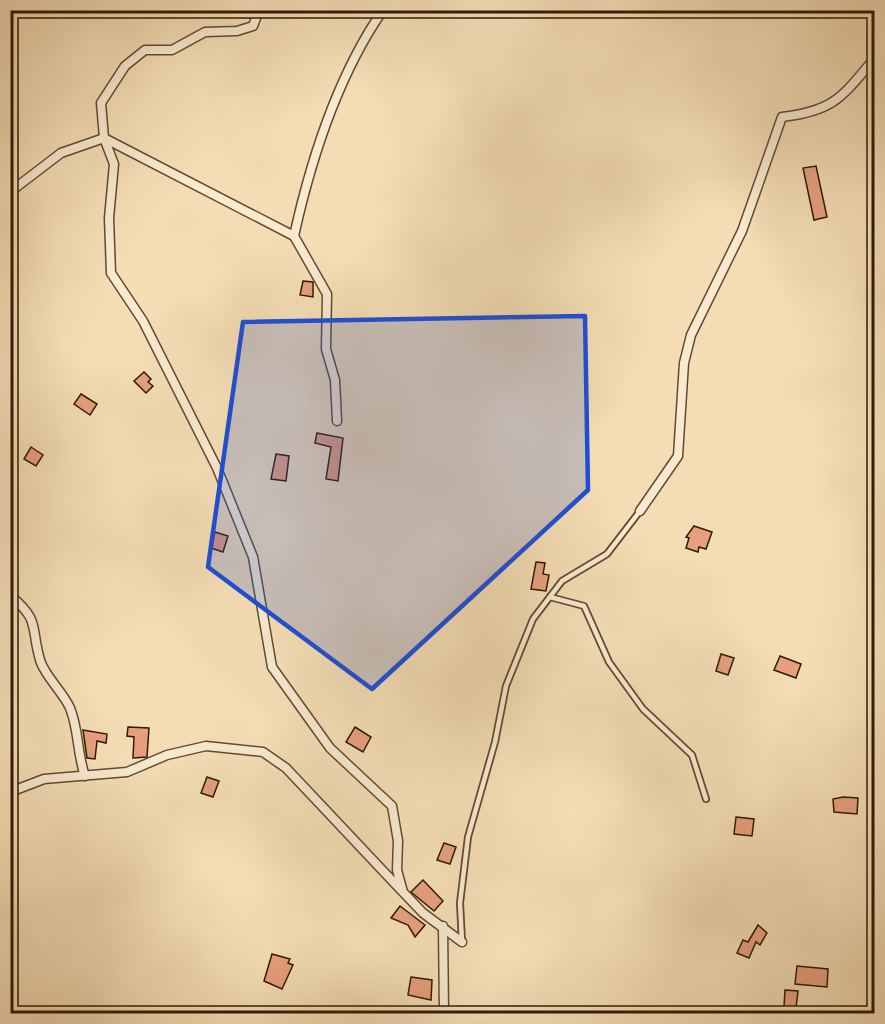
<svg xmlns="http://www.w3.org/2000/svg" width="885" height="1024" viewBox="0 0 885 1024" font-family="'Libre Caslon Text',serif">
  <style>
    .building { fill: #e7a07e; stroke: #301a04; stroke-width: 1.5 }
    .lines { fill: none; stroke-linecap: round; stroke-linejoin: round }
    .service-casing { stroke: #614b30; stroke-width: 8 }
    .minor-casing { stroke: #614b30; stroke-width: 11 }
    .service { stroke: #f8e9cf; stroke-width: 4.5 }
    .minor { stroke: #f8e9cf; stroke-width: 8 }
    .marked { fill: #1d4ed8; fill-opacity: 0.2; stroke: #1d4ed8; stroke-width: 4.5; stroke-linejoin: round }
  </style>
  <rect width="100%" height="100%" fill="#f4ddb5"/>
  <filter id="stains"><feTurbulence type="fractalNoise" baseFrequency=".00333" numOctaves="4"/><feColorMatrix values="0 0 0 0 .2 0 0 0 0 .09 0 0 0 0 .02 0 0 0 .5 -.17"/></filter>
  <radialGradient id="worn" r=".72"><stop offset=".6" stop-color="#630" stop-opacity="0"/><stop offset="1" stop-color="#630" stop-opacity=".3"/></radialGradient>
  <g class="building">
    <path d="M816,166l11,51 -13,3 -11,-52z"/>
    <path d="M303,281l10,1v15l-13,-2z"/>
    <path d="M144,372l7,7 -3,3 5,4 -7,7 -12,-12z"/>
    <path d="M81,394l16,10 -7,11 -16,-11z"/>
    <path d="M317,433l26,5 -5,43 -12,-2 5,-32 -16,-4z"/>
    <path d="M31,447l12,8 -7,11 -12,-7z"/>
    <path d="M276,454l13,2 -3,25 -15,-2z"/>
    <path d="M694,526l18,6 -6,17 -7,-2 -1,5 -12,-4 3,-10 -3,-1z"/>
    <path d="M215,532l13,4 -5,16 -12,-4z"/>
    <path d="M536,562l9,1 -2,11 6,1 -3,16 -15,-2z"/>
    <path d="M721,654l13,4 -6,17 -12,-4z"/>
    <path d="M780,656l21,8 -5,14 -22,-8z"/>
    <path d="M128,727l21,1 -2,29 -14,1 1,-21 -7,-1z"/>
    <path d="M355,727l16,10 -8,15 -17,-10z"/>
    <path d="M83,730l24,4 -1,9 -9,-2 -2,18 -8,-1z"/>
    <path d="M207,777l12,4 -6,16 -12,-4z"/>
    <path d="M843,797l15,1 -1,16 -23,-2 -1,-13z"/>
    <path d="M736,817l18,2 -2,17 -18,-2z"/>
    <path d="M444,843l12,4 -6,17 -13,-4z"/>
    <path d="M423,880l20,21 -9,10 -23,-19z"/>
    <path d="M400,906l25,19 -10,12 -7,-12 -17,-7z"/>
    <path d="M758,925l9,8 -7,12 -4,-3 -7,16 -12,-5 6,-13 5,2z"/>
    <path d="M272,954l18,5 -2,4 5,2 -11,24 -18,-8z"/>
    <path d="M797,966l31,3 -1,18 -32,-3z"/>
    <path d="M411,977l21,3 -1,20 -23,-5z"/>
    <path d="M785,990l13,1 -2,17 -12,-1z"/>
  </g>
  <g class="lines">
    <defs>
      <g id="service">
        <path d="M550,597l34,9 25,56 34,47 49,46 14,44"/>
        <path d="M462,942l-2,-39 8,-66 27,-95 11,-56 27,-67 29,-38 45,-27 33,-43"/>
      </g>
      <g id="minor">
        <path d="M383,10c-45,65 -72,149 -89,226l-190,-98 10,26 -5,54 2,55 32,48 74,147 36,89 19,110 58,81 62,58 6,35 -1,29 6,22 20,21 39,29"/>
        <path d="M10,192l51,-39 43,-15 -3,-35 24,-37 20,-16h27l33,-18 32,-1 16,-5 6,-16"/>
        <path d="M294,236l33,58 -1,55 9,31 2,41"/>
        <path d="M640,511l38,-55 6,-93 7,-28 51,-104 40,-114c52,-6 60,-20 92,-58"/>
        <path d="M10,595c31,27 20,30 30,65 4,15 23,32 30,48 9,22 7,46 15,68"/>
        <path d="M10,792l34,-13 83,-7 40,-17 39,-9 57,6 23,16 115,122"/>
        <path d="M443,926l1,88"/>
      </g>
    </defs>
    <use href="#service" class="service-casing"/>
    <use href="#minor" class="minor-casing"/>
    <use href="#service" class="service"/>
    <use href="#minor" class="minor"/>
  </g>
  <path class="marked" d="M585,316l3,174 -216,199 -164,-122 35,-245z"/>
  <rect width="885" height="1024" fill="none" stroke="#f4ddb5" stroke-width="36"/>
  <rect x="12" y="12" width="861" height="1000" fill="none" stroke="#301a04" stroke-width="3"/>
  <rect x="18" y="18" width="849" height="988" fill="none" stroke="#301a04" stroke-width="1.5"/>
  <rect width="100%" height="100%" filter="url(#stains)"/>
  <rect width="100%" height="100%" fill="url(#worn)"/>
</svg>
